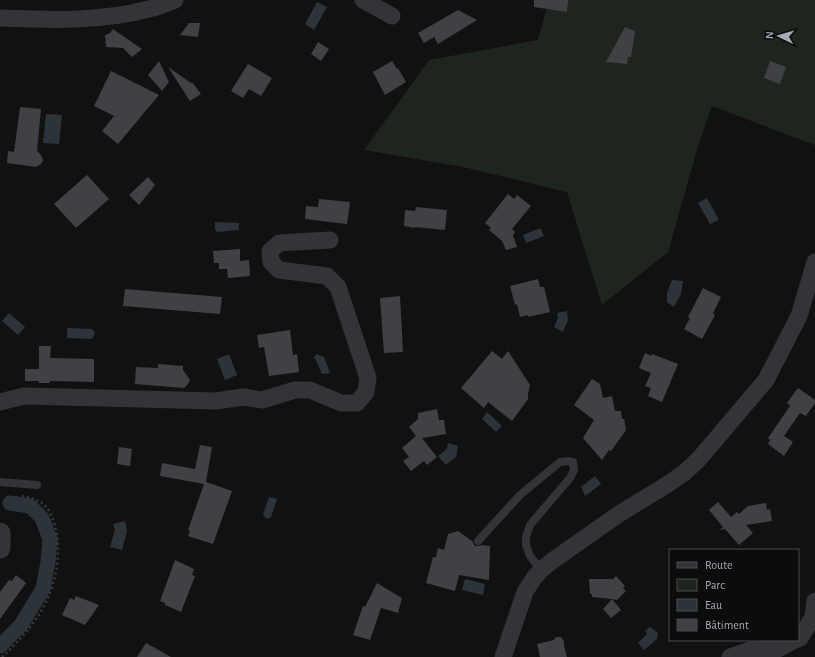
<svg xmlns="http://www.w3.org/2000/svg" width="815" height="657" viewBox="0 0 815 657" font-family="'Alegreya Sans',sans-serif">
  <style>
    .green { fill: #1e251e }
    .water { fill: #2c343a }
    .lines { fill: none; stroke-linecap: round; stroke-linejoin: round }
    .canal { stroke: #2c343a; stroke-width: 15 }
    .building { fill: #404145 }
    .path { stroke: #393a3e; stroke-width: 2.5; stroke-dasharray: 2 3; stroke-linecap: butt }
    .service { stroke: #333437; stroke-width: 8 }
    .minor { stroke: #333437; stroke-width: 17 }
    .tertiary { stroke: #333437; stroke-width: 21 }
  </style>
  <rect width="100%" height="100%" fill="#111112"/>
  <path class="green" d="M549,0h266v145l-103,-39 -14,40 -30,106 -66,53 -35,-113 -104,-25 -99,-17 65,-90 109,-20z"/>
  <g class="water">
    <path d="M317,2l10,5 -13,23 -9,-6z"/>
    <path d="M46,114l16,1 -3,29 -16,-1z"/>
    <path d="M707,198l12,22 -9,4 -12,-21z"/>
    <path d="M215,222l24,1v7l-22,2 -2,-3z"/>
    <path d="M540,228l4,8 -18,7 -3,-8z"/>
    <path d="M672,280l11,1 -2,13 -7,13 -7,-5v-9z"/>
    <path d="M567,311l1,9 -5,12 -9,-5 4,-9 -1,-5z"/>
    <path d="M9,313l16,14 -7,8 -16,-14z"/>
    <path d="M67,328l25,1 3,4 -3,6 -25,-1z"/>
    <path d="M229,354l8,21 -12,5 -8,-21z"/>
    <path d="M316,354l8,3 6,16 -8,1 -6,-14 -2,-2z"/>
    <path d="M487,412l15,14 -6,6 -14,-13z"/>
    <path d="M448,443l10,3 -2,11 -10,8 -8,-9 9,-7z"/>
    <path d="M595,476l6,8 -16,12 -4,-9z"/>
    <path d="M269,497l8,2 -6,18 -4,2 -4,-4z"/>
    <path d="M125,521l2,10 -5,19 -12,-3 5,-17 -2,-6z"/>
    <path d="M465,579l20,5 -2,11 -21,-5z"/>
    <path d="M650,627l8,6 -1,6 -13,11 -6,-7 9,-9 -2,-3z"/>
  </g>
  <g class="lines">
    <path class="canal" d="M0,646l21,-21 22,-36 5,-27 2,-23 -8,-21 -12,-12 -20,-3"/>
  </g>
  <g class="building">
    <path d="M534,0h34l-1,12 -33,-5z"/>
    <path d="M458,10l19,10 -39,24 -4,-7 -10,6 -6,-10z"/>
    <path d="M189,23h11l-2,14 -18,-2z"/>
    <path d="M625,27l10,4 -4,26h-3l-1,7 -21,-2z"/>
    <path d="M113,29l4,3 25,17 -10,8 -9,-9 -17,-1 -1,-12 6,-2h-1z"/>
    <path d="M318,42l11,7 -8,12 -10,-7z"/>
    <path d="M159,61l10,21 -7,9 -14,-16z"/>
    <path d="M392,61l5,8 1,-1 8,14 -21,13 -12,-23z"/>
    <path d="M770,61l16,6 -6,17 -16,-6z"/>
    <path d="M248,64l24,14 -11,18 -12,-7 -6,9 -12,-7z"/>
    <path d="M168,67l23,16 1,-1 9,12 -11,7z"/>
    <path d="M111,71l48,24 -41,49 -16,-13 12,-15 -20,-10z"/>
    <path d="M20,107l21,2 -4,42 4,4 2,5 -2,4 -5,3 -29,-4 1,-12 6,1z"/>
    <path d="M87,175l22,24 -33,29 -22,-24z"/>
    <path d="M148,177l7,8 -16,20 -10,-10z"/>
    <path d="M508,194l6,5 3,-4 14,11 -19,23 3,3 -2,3 4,12 -11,3 -4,-9 -13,-11 2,-2 -6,-5z"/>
    <path d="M319,199l31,3 -3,22 -42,-5 1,-13 12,1z"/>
    <path d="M416,207l31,3 -2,20 -30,-3v1l-11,-2 1,-16 10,1z"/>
    <path d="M240,249v12l9,-1 1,16 -22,2 -1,-9h-8v-6h-5l-1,-12z"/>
    <path d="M538,279l2,8h4l6,25 -22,5v-2l-8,2 -3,-13 -2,1 -5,-19z"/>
    <path d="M703,288l18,9 -8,16 2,2 -13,24 -18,-10 6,-11 -2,-1z"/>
    <path d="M125,289l97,8 -2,17 -97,-8z"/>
    <path d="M400,296l3,56 -19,1 -4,-55z"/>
    <path d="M290,330l3,25 4,-1 2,18 -30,4 -5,-29 -5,1 -2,-13z"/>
    <path d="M39,346h12l-1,12 44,1v23l-44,-1v2h-11v-2h-14v-12h14z"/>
    <path d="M492,351l10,8 6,-8 22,34 -2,9v5l-16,22 -24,-19 -4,6 -23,-20z"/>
    <path d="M645,353l6,3 1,-2 26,10 -16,38 -14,-6 3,-8 -6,-2 6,-13 -12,-5z"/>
    <path d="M158,364l25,2v4l7,10 -2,4 -4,4 -49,-4 1,-17 22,1z"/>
    <path d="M592,379l8,5 3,14 9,-2 3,15h6l1,8h2l2,11 -15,21 -2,-1 -7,10 -19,-22 11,-18 -20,-15z"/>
    <path d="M798,388l17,12v3l-9,13 -6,-3 -16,23 9,6 -9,14 -16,-12 2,-4 -2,-2 22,-32 -3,-3z"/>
    <path d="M437,409l2,11h5l2,14 -24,4 15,19 -10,8 -3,-4 -13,10 -8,-10 6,-4 -7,-9 14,-12 -7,-9 9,-8v-6z"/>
    <path d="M200,445l12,2 -6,35 26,9 -19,53 -25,-8 2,-5 -2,-1 16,-46 -44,-8 2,-13 33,6z"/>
    <path d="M119,447l13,2 -2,17 -13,-2z"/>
    <path d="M718,502l13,15 6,-5 2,2 9,-8 18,-3 1,7 3,-1 2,12 -26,4 7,8 -14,12 -14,-16 -5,1 3,-3 -14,-17z"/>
    <path d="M458,531l15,11 1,3 2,1h3l3,-1 8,1 -1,34 -30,-5 -4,16 -29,-8 7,-26h3l2,-9 6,2 4,-16z"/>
    <path d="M175,560l19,9 -2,6 3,1 -14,36 -16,-7v-2l-5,-2z"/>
    <path d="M16,575l10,8 -26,36v-27l9,-12 3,1z"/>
    <path d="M616,576l9,10 -2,2 3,3 -9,9 -5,-1 9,11 -10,8 -8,-9 9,-10 -20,-2v-3h-2l-1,-15h24z"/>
    <path d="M377,583l25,15 -4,15 -17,-5 -11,32 -17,-5 10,-29 2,1z"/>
    <path d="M76,596l23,9 -14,20 -23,-10 8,-17 4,2z"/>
    <path d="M556,637h5l3,4v5l3,11h-27l-3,-13 17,-4z"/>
    <path d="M146,643l25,14h-34z"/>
  </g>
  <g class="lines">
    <path class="path" d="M2,657c16,-15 30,-30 41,-49 13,-24 18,-51 13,-78 -2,-7 -4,-16 -9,-22 -6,-8 -16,-10 -25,-12"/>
    <g class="service">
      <path d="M0,482l37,3"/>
      <path d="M478,541l42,-46 40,-33 8,-1 5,1 1,8 -4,8 -40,47 -4,12v8l4,11 11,14"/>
    </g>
    <g class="minor">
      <path d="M363,0l29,16"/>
      <path d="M0,18c50,2 100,4 149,-9 9,-2 18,-6 26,-9"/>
      <path d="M0,402l24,-6 192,5 27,-4 19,3 33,-10h15l31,13h16l9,-11 2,-14 -30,-91 -11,-11 -48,-6 -8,-8 -1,-11 9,-8 51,-3"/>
      <path d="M798,639l2,-1 13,-21 2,-16"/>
      <path d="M503,657l22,-65 9,-14 7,-8 11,-9 67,-47 49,-30 16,-11 15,-14 67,-79 33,-64 16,-54"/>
      <path d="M730,657l20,-7 28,-1 17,-9"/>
    </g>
    <path class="tertiary" d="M0,533v15"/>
  </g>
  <rect x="669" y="549" width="130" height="92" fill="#0c0c0d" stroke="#494b4f"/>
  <rect x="677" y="562" width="20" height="6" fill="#333437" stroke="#494b4f"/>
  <text x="705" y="569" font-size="12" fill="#a4a9b2">Route</text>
  <rect x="677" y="579" width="20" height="12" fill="#1e251e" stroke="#494b4f"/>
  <text x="705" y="589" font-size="12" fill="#a4a9b2">Parc</text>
  <rect x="677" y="599" width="20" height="12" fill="#2c343a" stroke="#494b4f"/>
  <text x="705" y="609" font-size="12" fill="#a4a9b2">Eau</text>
  <rect x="677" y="619" width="20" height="12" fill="#404145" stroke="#494b4f"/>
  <text x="705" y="629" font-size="12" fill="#a4a9b2">Bâtiment</text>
  <g transform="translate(779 36) rotate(275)" stroke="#0c0c0d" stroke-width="3" paint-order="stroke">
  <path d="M0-3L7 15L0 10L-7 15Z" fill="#a4a9b2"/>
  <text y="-6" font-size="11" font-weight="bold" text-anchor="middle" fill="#a4a9b2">N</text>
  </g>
</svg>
